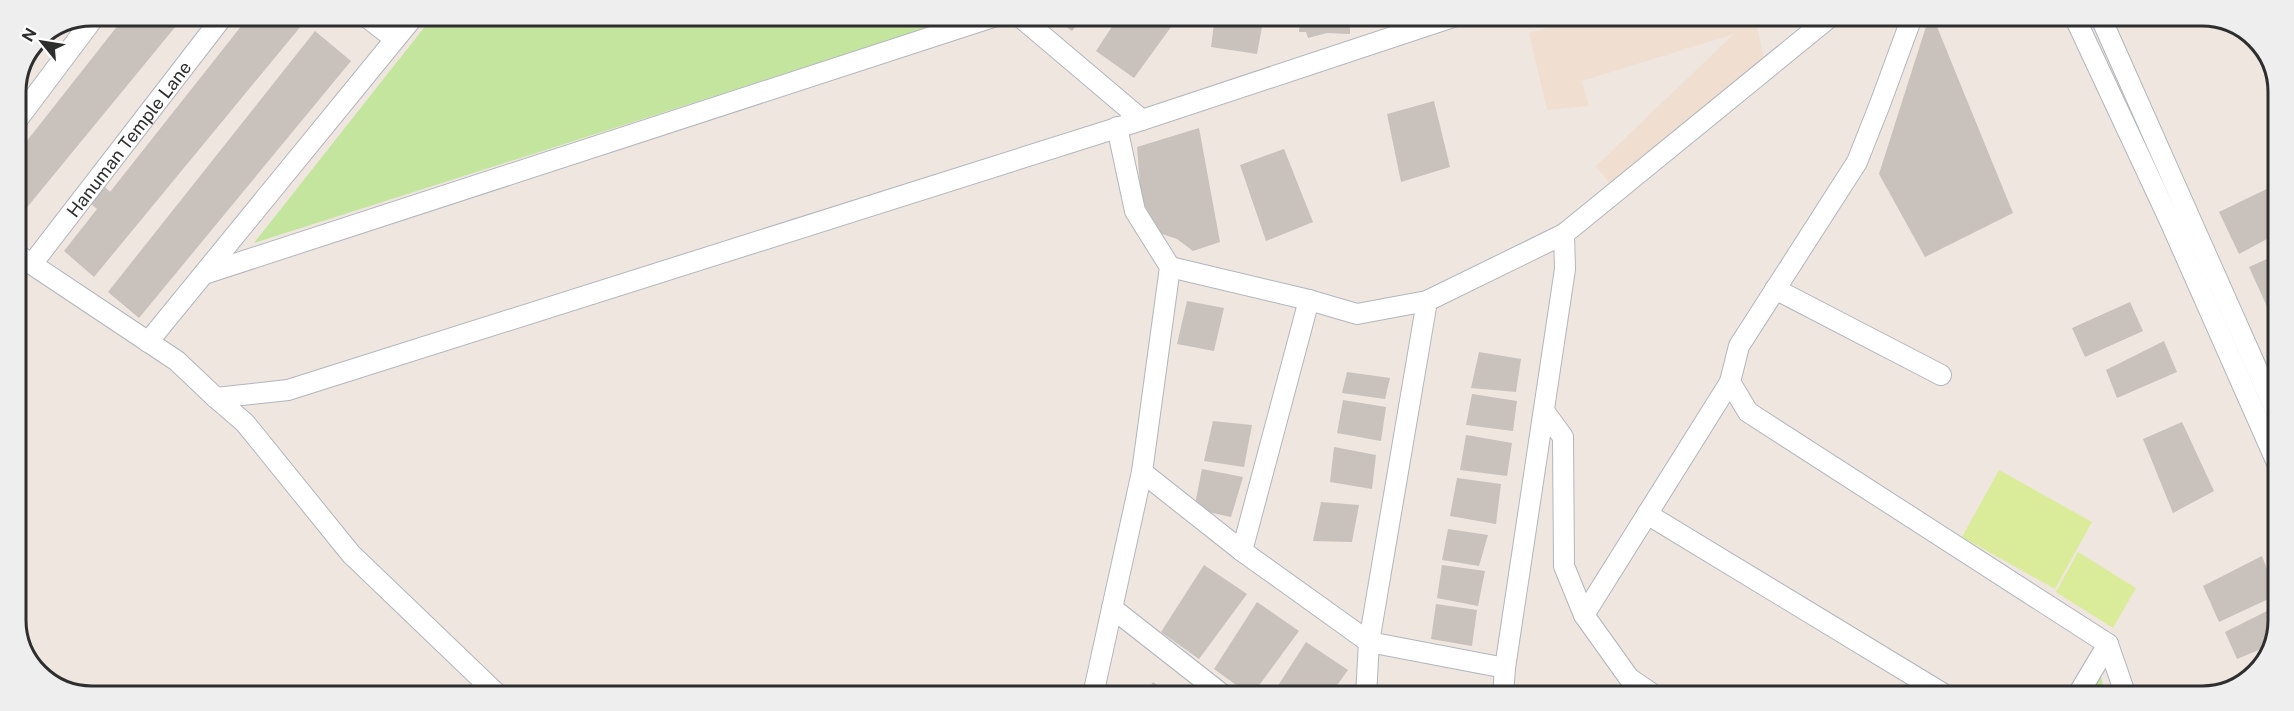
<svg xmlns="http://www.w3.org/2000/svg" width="2294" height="711" viewBox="0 0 2294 711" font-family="'Public Sans',sans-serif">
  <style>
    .education { fill: #f0dfd0 }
    .green { fill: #c4e59e }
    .pitch { fill: #daec9a }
    .building { fill: #c8c1bc }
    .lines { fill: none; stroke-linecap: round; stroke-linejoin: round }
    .minor-casing { stroke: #b1b6be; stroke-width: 22 }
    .minor { stroke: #fff; stroke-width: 20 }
    .labels { text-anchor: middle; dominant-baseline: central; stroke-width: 4.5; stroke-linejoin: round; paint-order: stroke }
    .street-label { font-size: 18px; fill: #2e2e2e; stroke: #fff }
    .rim { fill: none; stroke: #2e2e2e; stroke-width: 3 }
  </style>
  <rect width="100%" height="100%" fill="#efe6e0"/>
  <path class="education" d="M1589,17h166l10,46 -144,135 -25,-32 138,-132 -152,47 7,25 -42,4 -18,-77z"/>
  <g class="green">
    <path d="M434,15l531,1 -711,227z"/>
    <path d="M2101,677l5,19h-20z"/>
  </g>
  <g class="pitch">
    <path d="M1999,470l93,52 -37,67 -93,-52z"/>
    <path d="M2078,552l58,36 -23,40 -57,-36z"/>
  </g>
  <g class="building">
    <path d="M126,15h59l-170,207v-66z"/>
    <path d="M250,15h51l5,5 -212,257 -30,-26 33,-42 -8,-7 13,-18 8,8z"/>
    <path d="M1051,16h33l-12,15z"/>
    <path d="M1119,16h60l-45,62 -38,-27z"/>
    <path d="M1215,16h49l-7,38 -46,-7z"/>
    <path d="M1300,17h51l3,8 -4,1v8l-23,-1 -19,5 -2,-6h-7z"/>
    <path d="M1929,17h4l80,196 -88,44 -46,-83z"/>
    <path d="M315,31l36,30 -212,257 -31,-26z"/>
    <path d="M49,32l-18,23h-1l8,-18z"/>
    <path d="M1434,101l16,66 -49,15 -14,-68z"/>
    <path d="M1199,128l21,114 -27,9 -16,-12 -18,-6 -18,-35 -4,-51z"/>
    <path d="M1284,149l29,73 -47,19 -26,-76z"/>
    <path d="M2277,184l1,49 -39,21 -20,-42z"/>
    <path d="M2278,254v53l-9,4 -20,-44z"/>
    <path d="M1187,301l37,7 -10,43 -37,-7z"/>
    <path d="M2130,302l13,29 -58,26 -13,-29z"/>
    <path d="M2164,341l13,31 -60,26 -11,-28z"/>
    <path d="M1479,352l42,7 -5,33 -45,-4z"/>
    <path d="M1347,372l43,6 -5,21 -43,-6z"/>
    <path d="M1472,394l45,7 -4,30 -47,-6z"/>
    <path d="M1343,400l43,7 -5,34 -44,-8z"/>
    <path d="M1213,421l39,4 -8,42 -40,-6z"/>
    <path d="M2182,422l32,69 -41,22 -30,-74z"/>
    <path d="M1466,435l46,8 -5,33 -47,-6z"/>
    <path d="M1334,447l42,8 -4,34 -42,-7z"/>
    <path d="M1202,469l41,8 -12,40 -37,-8z"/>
    <path d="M1457,478l44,6 -5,40 -46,-8z"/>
    <path d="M1321,502l38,3 -7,37 -39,-1z"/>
    <path d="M1448,529l40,6 -9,31 -37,-6z"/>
    <path d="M2262,556l15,39 -58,27 -16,-36z"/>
    <path d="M1204,565l43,29 -48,65 -38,-27z"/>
    <path d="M1442,565l43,6 -7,35 -41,-8z"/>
    <path d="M1257,602l42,29 -47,64h-2l-36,-26z"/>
    <path d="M1436,604l41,6 -5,36 -41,-7z"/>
    <path d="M2275,607l1,33 -3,4 -36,15 -12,-27z"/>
    <path d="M1306,642l42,28 -18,25h-58z"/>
    <path d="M1153,682l19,13h-27z"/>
  </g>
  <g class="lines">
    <defs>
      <g id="minor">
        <path d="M364,15l31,24"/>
        <path d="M1019,16l123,104"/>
        <path d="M1912,17l-32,87 -23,58 -118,184 -9,36 18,30 360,232 18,52"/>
        <path d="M2075,18l94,201 108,244"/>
        <path d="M2101,18l176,396"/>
        <path d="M15,123l81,-108"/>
        <path d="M15,253l162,108 39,37 72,-8 854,-270 311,-103"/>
        <path id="s1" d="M32,264l192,-249"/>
        <path d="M1170,267l139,33"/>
        <path d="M204,274l792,-258"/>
        <path d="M1775,289l166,86"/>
        <path d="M1427,301l-58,341 136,26"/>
        <path d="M148,342l267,-327"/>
        <path d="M216,398l29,25 106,131 146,140"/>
        <path d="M1544,411l19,26 1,129 20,49 45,63 25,17"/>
        <path d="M1142,472l100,79"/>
        <path d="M1647,514l300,182"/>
        <path d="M1112,608l111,87"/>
        <path d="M1584,615l146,-233"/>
        <path d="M1093,695l49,-223 28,-205 -35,-56 -18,-84"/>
        <path d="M1366,695l3,-53 -127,-91 67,-251 48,14 70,-13 137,-67"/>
        <path d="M1503,695l2,-27 60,-399 -1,-35 266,-217"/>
        <path d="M2077,696l31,-52"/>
      </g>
    </defs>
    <use href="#minor" class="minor-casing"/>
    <use href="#minor" class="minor"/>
  </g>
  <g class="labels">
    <g class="street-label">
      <text stroke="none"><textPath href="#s1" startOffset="158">Hanuman Temple Lane</textPath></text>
    </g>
  </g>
  <path d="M0 0H2294V711H0ZM92 26H2202A66 66 0 0 1 2268 92V620A66 66 0 0 1 2202 686H92A66 66 0 0 1 26 620V92A66 66 0 0 1 92 26Z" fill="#eee" fill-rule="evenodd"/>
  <path class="rim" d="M92 26H2202A66 66 0 0 1 2268 92V620A66 66 0 0 1 2202 686H92A66 66 0 0 1 26 620V92A66 66 0 0 1 92 26Z"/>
  <g transform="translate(42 42) rotate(300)" stroke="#ffffff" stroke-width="4.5" paint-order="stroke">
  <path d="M0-4.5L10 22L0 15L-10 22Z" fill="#2e2e2e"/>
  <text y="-9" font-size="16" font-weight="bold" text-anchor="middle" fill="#2e2e2e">N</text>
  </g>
</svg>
